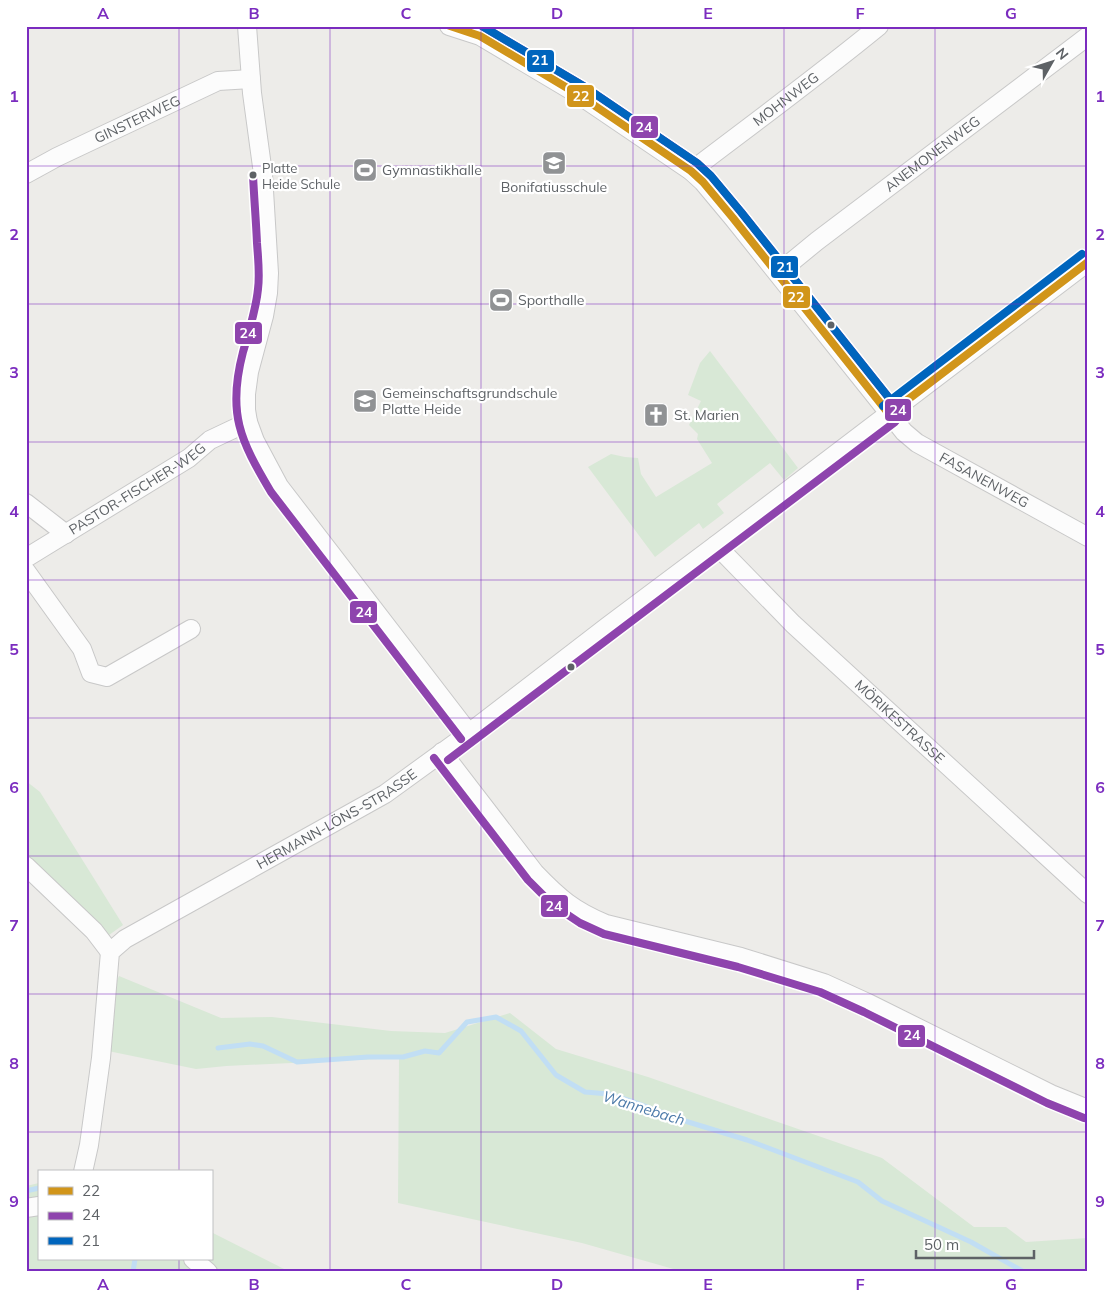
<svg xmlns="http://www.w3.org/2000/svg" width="1114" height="1298" viewBox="0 0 1114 1298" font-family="Mulish,sans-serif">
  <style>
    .green { fill: #d8e8d6 }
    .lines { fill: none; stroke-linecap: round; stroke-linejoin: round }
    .stream { stroke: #c1def4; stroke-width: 5 }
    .minor-casing { stroke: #c8c8c8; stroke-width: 20 }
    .minor { stroke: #fcfcfc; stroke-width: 18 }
    .bus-1-casing { stroke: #fff; stroke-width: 11 }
    .bus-2-casing { stroke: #fff; stroke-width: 11 }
    .bus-3-casing { stroke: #fff; stroke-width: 11 }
    .bus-1 { stroke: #d1951a; stroke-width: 8 }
    .bus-2 { stroke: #8e44ad; stroke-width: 8 }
    .bus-3 { stroke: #0065bd; stroke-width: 8 }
    .grid { fill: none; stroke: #7b2cbf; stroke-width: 1; stroke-opacity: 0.55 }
    .bus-dot { fill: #5e6266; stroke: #fff; stroke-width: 2 }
    .labels { text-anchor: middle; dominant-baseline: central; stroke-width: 4.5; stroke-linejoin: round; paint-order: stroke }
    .bus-label { font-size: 13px; fill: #5e6266; stroke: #fff; text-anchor: start }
    .street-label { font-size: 14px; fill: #5e6266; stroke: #fff }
    .poi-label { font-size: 14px; fill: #5e6266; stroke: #fff; text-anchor: start }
    .water-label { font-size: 15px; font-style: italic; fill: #4c7aa9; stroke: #fff }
    .line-badge { stroke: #fff; stroke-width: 2 }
    .badge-label { font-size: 14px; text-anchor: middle; font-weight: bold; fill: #fff }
    .neatline { fill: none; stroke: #7b2cbf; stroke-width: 2 }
    .grid-label { font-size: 16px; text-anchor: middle; font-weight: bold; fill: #7b2cbf }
  </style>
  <rect width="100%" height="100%" fill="#edece9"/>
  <g class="green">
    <path d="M710,351l88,117 -14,12 -14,-17 -53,41 7,9 -21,16 -4,-6 -44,34 -67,-90 23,-13 14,3 13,1 3,16 15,23 56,-34 -15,-24 1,-5 -9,-9 12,-24 -13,-6 12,-32z"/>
    <path d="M26,781l14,11 83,133 -14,10 -83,-79z"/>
    <path d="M119,976l102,42 51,-1 119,14 54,2 65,-20 46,36 92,28 234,81 92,69h32l20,15 62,-4v34h-404l-102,-29 -184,-40 1,-145 -173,8 -30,3 -88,-18 4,-60z"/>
    <path d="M39,1183v76h172v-27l79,40h-264v-86z"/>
  </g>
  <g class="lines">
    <g class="stream">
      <path d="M218,1048l32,-4 13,2 34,16 71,-5h35l22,-6 14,2 28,-31 29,-5 25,14 35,44 29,17 24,2 25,8 51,19 62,19 111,42 24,19 89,41 53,30"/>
      <path d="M26,1191l13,-3"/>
      <path d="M133,1272l2,-13"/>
    </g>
    <defs>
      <g id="minor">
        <path d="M247,26l5,67 11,81 6,99 -1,20 -4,23 -15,56 -3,22v16l2,12 7,19 24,45 190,247"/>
        <path id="s1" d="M449,26l31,10 99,59 112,76 12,11 30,36 171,214 13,11 171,94"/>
        <path id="s2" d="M691,171c63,-48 127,-95 188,-145"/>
        <path id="s3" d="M26,174l31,-17 161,-76 33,-2"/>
        <path id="s4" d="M778,273l39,-32 271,-205"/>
        <path d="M26,503l40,31"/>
        <path id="s5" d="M716,545l77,79 295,270"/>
        <path id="s6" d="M26,558l163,-100 21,-18 38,-18"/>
        <path d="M26,571l56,78 9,24 16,4 84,-48"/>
        <path d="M442,752l93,121c24,25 39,38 71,51l135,33 83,26 44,20 183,91 37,15"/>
        <path d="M26,866l68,65 16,21"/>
        <path id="s7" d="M83,1172l6,-27 12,-87 9,-106 15,-13 260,-145 84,-61 139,-107 108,-81 372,-283"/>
        <path d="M26,1208l13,-2"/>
        <path d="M193,1259l15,13"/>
      </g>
    </defs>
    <use href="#minor" class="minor-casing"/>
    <use href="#minor" class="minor"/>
    <defs>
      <g id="bus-1">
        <path d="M450,26l30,10 99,59 112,76 12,11 30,36 156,196"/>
        <path d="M889,414l199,-152"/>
      </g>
      <g id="bus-2">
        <path d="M253,175c1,22 3,45 4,68 1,15 3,31 1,46 -2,21 -9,42 -15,63 -16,61 -3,88 28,140l190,247"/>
        <path d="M434,758l94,122 25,25 27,18 24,11 134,33 82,25 44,20 183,91 37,15"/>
        <path d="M448,760l447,-338c4,-4 5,-9 2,-14l-156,-196 -30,-36 -14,-13 -112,-76 -103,-61"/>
      </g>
      <g id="bus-3">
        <path d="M482,26l103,61 112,76 14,13 30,36 156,196"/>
        <path d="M883,406l199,-152"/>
      </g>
    </defs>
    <use href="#bus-1" class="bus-1-casing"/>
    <use href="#bus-2" class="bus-2-casing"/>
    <use href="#bus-3" class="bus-3-casing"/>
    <use href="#bus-1" class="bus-1"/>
    <use href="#bus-2" class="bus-2"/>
    <use href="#bus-3" class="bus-3"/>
  </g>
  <path class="grid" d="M179,26v1146M330,26v1246M481,26v1246M633,26v1246M784,26v1246M935,26v1246M26,166h1062M26,304h1062M26,442h1062M26,580h1062M26,718h1062M26,856h1062M26,994h1062M26,1132h1062M179,1259v13"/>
  <defs>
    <symbol id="school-square" viewBox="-11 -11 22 22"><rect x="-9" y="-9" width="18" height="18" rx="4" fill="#909294" stroke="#fff"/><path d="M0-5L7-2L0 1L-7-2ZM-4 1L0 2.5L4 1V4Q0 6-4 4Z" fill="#fff"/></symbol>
    <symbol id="stadium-square" viewBox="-11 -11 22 22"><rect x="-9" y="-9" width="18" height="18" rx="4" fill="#909294" stroke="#fff"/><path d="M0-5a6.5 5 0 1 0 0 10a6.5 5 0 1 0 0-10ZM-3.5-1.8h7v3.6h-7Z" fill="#fff"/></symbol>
    <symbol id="church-square" viewBox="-11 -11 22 22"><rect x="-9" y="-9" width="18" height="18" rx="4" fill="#909294" stroke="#fff"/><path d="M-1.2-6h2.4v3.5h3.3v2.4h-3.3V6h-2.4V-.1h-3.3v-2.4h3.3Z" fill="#fff"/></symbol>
  </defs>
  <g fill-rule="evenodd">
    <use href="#school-square" x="540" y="149" width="28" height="28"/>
    <use href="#stadium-square" x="351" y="156" width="28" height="28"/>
    <use href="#stadium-square" x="487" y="286" width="28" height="28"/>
    <use href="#school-square" x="351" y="387" width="28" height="28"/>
    <use href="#church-square" x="642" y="401" width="28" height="28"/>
  </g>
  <g class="bus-dot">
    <circle cx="253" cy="175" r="4.5"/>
    <circle cx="831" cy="325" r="4.5"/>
    <circle cx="571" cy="667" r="4.5"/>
  </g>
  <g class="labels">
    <g class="bus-label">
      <text x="262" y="168">Platte<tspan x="262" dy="16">Heide Schule</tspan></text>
    </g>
    <g class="street-label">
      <text stroke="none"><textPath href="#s2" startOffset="119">MOHNWEG</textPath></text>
      <text stroke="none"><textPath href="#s3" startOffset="124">GINSTERWEG</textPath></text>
      <text stroke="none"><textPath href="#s4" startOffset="195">ANEMONENWEG</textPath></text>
      <text stroke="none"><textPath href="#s1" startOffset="714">FASANENWEG</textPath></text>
      <text stroke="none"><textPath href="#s6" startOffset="131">PASTOR-FISCHER-WEG</textPath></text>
      <text stroke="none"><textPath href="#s5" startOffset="255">MÖRIKESTRASSE</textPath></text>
      <text stroke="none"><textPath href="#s7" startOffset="485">HERMANN-LÖNS-STRASSE</textPath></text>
    </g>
    <g class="poi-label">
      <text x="382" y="170">Gymnastikhalle</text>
      <text x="554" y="187" text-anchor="middle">Bonifatiusschule</text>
      <text x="518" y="300">Sporthalle</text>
      <text x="382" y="393">Gemeinschaftsgrundschule<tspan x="382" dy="16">Platte Heide</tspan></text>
      <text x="674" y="415">St. Marien</text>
    </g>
    <g class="water-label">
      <text transform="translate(644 1108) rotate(17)">Wannebach</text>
    </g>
  </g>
  <g class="line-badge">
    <rect x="526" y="49" width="29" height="24" rx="5" fill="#0065bd"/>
    <rect x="566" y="84" width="29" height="24" rx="5" fill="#d1951a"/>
    <rect x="630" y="115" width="29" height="24" rx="5" fill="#8e44ad"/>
    <rect x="770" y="255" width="29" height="24" rx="5" fill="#0065bd"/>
    <rect x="782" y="285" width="29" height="24" rx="5" fill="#d1951a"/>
    <rect x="234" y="321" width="29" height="24" rx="5" fill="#8e44ad"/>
    <rect x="884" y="398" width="28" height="24" rx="5" fill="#8e44ad"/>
    <rect x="349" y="600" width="29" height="24" rx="5" fill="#8e44ad"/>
    <rect x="540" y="894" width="29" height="24" rx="5" fill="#8e44ad"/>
    <rect x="897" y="1024" width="29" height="24" rx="5" fill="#8e44ad"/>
  </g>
  <g class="badge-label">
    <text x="540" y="65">21</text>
    <text x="581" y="101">22</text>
    <text x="644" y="132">24</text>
    <text x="785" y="272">21</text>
    <text x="796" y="302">22</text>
    <text x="248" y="338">24</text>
    <text x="898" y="415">24</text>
    <text x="364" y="617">24</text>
    <text x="554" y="911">24</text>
    <text x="912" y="1040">24</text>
  </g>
  <rect width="1114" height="1298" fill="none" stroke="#ffffff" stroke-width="55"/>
  <rect x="38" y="1170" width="175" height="90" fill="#ffffff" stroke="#bfc0c2"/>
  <rect x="48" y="1187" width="25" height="8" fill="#d1951a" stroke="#bfc0c2"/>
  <text x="82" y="1196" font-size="15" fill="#5e6266">22</text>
  <rect x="48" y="1212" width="25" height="8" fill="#8e44ad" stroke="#bfc0c2"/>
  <text x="82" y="1220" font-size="15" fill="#5e6266">24</text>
  <rect x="48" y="1237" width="25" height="8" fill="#0065bd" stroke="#bfc0c2"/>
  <text x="82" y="1246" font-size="15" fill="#5e6266">21</text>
  <g transform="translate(1052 62) rotate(51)" stroke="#ffffff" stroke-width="4" paint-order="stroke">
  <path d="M0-4L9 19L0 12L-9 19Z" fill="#5e6266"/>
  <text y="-8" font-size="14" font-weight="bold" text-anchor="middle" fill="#5e6266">N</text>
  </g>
  <path d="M916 1250v8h118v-8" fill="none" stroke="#5e6266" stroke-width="2.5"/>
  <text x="924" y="1250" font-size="15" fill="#5e6266" stroke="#ffffff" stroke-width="4" paint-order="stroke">50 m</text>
  <rect x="28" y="28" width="1058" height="1242" class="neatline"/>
  <g class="grid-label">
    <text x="103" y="19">A</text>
    <text x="254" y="19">B</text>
    <text x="406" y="19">C</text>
    <text x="557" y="19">D</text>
    <text x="708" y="19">E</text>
    <text x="860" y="19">F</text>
    <text x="1011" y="19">G</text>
    <text x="14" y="102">1</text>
    <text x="1100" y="102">1</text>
    <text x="14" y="240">2</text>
    <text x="1100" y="240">2</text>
    <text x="14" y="378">3</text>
    <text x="1100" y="378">3</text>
    <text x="14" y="517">4</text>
    <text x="1100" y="517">4</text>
    <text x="14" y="655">5</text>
    <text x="1100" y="655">5</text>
    <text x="14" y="793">6</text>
    <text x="1100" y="793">6</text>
    <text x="14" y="931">7</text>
    <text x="1100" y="931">7</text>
    <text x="14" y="1069">8</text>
    <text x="1100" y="1069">8</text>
    <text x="14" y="1207">9</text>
    <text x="1100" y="1207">9</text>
    <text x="103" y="1290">A</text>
    <text x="254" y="1290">B</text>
    <text x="406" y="1290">C</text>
    <text x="557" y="1290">D</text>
    <text x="708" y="1290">E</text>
    <text x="860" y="1290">F</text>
    <text x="1011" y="1290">G</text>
  </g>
</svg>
